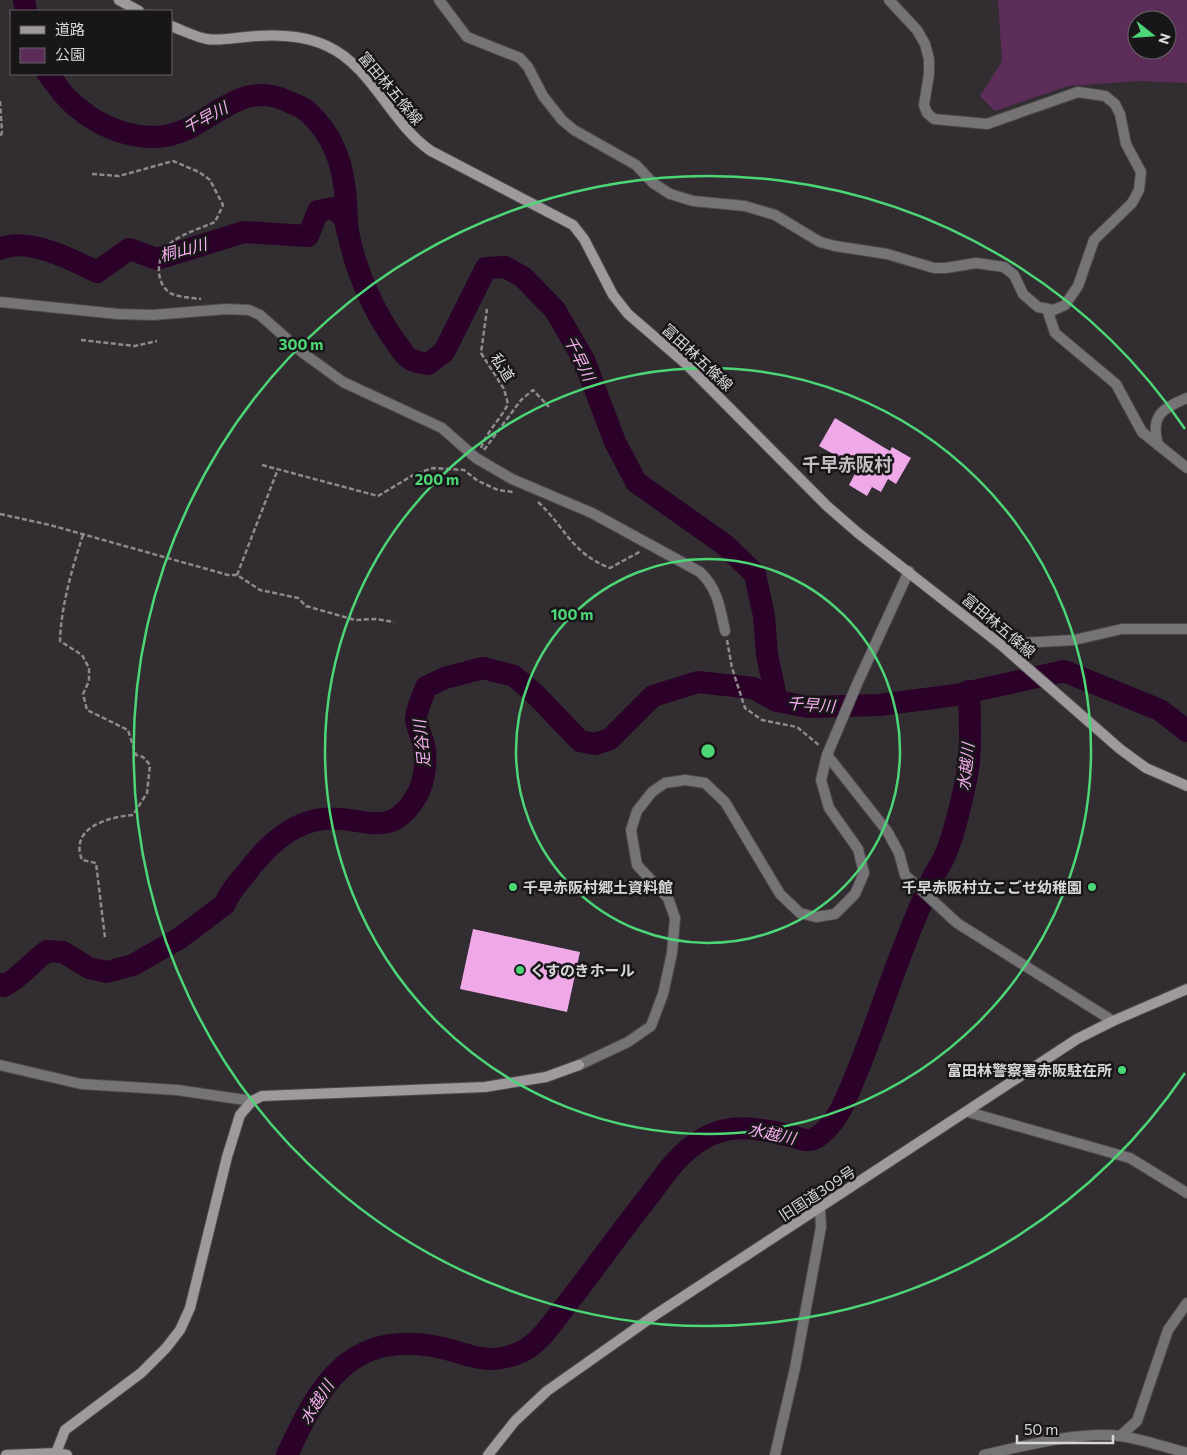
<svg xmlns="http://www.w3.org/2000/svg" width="1187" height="1455" viewBox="0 0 1187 1455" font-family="Commissioner,'Noto Sans JP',sans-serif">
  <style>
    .green { fill: #5d2d5a; fill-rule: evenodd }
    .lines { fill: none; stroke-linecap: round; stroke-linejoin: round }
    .river { stroke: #2b0029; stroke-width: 22 }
    .building { fill: #efa8e8 }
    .street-casing { stroke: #4d484c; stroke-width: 12 }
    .secondary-casing { stroke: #4d484c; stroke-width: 12 }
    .path { stroke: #8d898d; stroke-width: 2.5; stroke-dasharray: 5 2.5; stroke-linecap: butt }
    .street { stroke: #757375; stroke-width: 10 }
    .secondary { stroke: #9d999c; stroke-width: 10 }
    .ring { fill: none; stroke: #4cd676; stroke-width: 2.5 }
    .poi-dot { fill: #4cd676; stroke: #181618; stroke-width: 2 }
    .labels { text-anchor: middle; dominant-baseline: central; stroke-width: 5; stroke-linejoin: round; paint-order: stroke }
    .street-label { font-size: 15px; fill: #d9d6d9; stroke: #181618 }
    .poi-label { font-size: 15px; font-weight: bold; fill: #d9d6d9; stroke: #181618; text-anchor: start }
    .water-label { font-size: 16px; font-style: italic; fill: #f7b0f0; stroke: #181618 }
    .quarter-label { font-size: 18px; font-weight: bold; fill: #c4bec3; stroke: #181618 }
    .centre { fill: #4cd676; stroke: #181618; stroke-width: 2.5 }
    .ring-label { font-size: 15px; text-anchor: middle; font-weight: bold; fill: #4cd676; stroke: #181618; stroke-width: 5; stroke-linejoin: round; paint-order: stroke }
  </style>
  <rect width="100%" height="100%" fill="#322d31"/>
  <path class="green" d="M998,0h189v83l-47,-2 -72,5 -73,25 -15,-15 22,-35zM1137,20h30v30h-30z"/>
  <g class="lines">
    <g class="river">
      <path d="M24,0l2,11"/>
      <path d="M48,74c7,8 13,19 21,26 31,30 78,48 118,29 34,-16 58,-47 100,-28 6,3 14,5 20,10 27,24 37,55 39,91 1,9 0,20 2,30 8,41 27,83 52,116 3,4 6,9 10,11 5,3 13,4 18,5l16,-12 42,-84 19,-1 18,10 32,33 29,50 31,82 21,40 89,63 30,29 9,42 3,39 10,46"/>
      <path d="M0,249c26,-13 73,11 97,23l32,-23 28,10 87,-27 64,4 10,-25 15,-3 12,10 2,12"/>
      <path d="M0,984l4,2c19,-11 26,-22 43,-35l16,1 26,16 18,4 26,-7 47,-27 45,-34c5,-14 17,-25 26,-37 18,-23 41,-44 71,-48 41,-5 69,25 96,-26 7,-14 9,-33 6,-48 -2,-8 -7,-17 -8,-26 0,-9 7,-23 10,-32l19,-9 38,-10 31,8 22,19 44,46 15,3 15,-5 43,-43 45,-14 55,6 24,13 32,6 70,-2 77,-10 108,-24 96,39 27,21"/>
      <path d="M287,1455c32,-69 62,-126 151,-108 33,7 50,21 85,4 18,-9 32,-32 44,-47 28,-36 54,-73 82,-108 9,-12 18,-26 29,-37 35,-37 67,-35 113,-23 7,2 16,6 23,3 11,-6 21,-19 27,-30 25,-52 41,-107 62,-160 8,-21 17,-43 27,-65 4,-11 12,-20 16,-31 9,-21 14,-46 19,-68 7,-27 5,-66 4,-94"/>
    </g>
  </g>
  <g class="building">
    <path d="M835,418l55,33 2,-4 19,11 -15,26 -8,-5 -7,13 -9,-5 -5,9 -18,-11 9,-17 -39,-22z"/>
    <path d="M473,929l107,23 -13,60 -107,-23z"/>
  </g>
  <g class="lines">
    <defs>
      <g id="street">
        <path d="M439,0l28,37 53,21 8,9 15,29 19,24 12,10 62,35 17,18 17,11 23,7 52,5 30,9 45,27 15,4 52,8 47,14h12l30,-5 28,4 10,8 9,19 15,13 16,3 11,-5 13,-19 16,-46 38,-37 7,-13 2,-18 -15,-28 -6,-30 -5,-10 -10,-8 -27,-4 -91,32 -53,-5 -7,-6 -3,-8 5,-31v-15l-4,-15 -8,-14 -28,-30"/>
        <path d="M0,302l118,12 35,1 73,-6 23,1 11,5 43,38 40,29 99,46 34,30 36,21 80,34 108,59c18,17 20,36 25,59"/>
        <path d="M1047,309l8,24 61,51 26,48 45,36"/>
        <path d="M1158,445c-8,-29 4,-37 29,-47"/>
        <path d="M1000,644l74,-4 48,-11h65"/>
        <path d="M827,755l60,76 12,22 6,22 52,48 156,98"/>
        <path d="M0,1065l81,19 96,6 75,11"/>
        <path d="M579,1065l49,-23 23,-16 12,-32 9,-41 3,-35 -7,-20 -31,-33 -6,-35 6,-19 15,-19 13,-9 20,-3 20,3 20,19 55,92 20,19 16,4 19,-3 20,-20 9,-21 -6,-24 -29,-41 -8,-28 6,-25 30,-71 52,-113"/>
        <path d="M968,1112l162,46 57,35"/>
        <path d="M1120,1436l17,-15 31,-91 19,-27"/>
        <path d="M775,1455l20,-87 26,-141 -1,-18"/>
        <path d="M984,1455c40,-9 95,-24 136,-19 22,3 45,11 67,17"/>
      </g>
      <g id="secondary">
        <path d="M119,0l20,11"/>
        <path d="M171,26c11,4 24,11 36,13 12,2 26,-1 38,-2 28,-3 57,-3 82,9 46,21 63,77 104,105l142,74 11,14 29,56 15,19 58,50 141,142 31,27 142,111 120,105 26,19 41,18"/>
        <path d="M56,1453l9,-23 76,-57 25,-25 14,-18 10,-22 37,-151 13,-42 12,-14 10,-5 223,-9 61,-10 33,-12"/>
        <path d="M6,1455l50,-2 11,2"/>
        <path d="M488,1455l27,-34 32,-30 105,-74 425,-278 36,-18 74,-32"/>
      </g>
    </defs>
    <use href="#street" class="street-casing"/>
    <use href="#secondary" class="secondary-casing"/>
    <g class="path">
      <path d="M0,101l2,31 -2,6"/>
      <path d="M92,174l27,2 54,-15 26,11 11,8 13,25 -8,17c-14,6 -31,11 -43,20 -15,11 -19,39 -2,51 7,4 22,5 31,6"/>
      <path d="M81,340l54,6 22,-5"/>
      <path d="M481,448c6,-17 19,-28 27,-44l-4,-15 -23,-36 6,-44"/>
      <path d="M484,450l37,-50 12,-10 16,17"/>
      <path d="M262,465l116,31 37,-22 18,-6 31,2 14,11 20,9 15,2"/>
      <path d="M538,502c28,26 33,51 72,66l31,-17"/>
      <path d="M0,514l50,11 178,50h9l23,15 38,8 8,8 49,14 21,-1 18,3"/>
      <path d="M83,535c-11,33 -22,72 -23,106l22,14 7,13v13l-6,13 4,16 41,20 8,25 7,2 7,8 -3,28 -14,22c-24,2 -64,12 -51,45l14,3 9,75"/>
      <path d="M237,575l41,-106"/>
      <path d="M727,640l5,28 13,40 17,12 35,7 23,19"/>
    </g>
    <use href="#street" class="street"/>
    <use href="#secondary" class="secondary"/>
  </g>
  <g class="ring">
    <circle cx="708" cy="751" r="192"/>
    <circle cx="708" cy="751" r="383"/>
    <path d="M1185 1073A575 575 0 1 1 1185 429"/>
  </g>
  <g class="poi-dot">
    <circle cx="513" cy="887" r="5"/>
    <circle cx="1092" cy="887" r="5"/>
    <circle cx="520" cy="970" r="5"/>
    <circle cx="1122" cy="1070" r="5"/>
  </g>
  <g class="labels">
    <g class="street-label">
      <text transform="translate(391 88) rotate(50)">富田林五條線</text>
      <text transform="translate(698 357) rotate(43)">富田林五條線</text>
      <text transform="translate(503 367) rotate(57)">私道</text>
      <text transform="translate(999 625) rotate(40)">富田林五條線</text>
      <text transform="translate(817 1193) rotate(-33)">旧国道309号</text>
    </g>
    <g class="poi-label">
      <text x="523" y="887">千早赤阪村郷土資料館</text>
      <text x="1082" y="887" text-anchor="end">千早赤阪村立こごせ幼稚園</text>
      <text x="530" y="970">くすのきホール</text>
      <text x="1112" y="1070" text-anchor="end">富田林警察署赤阪駐在所</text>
    </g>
    <g class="water-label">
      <text transform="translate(205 117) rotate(-28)">千早川</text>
      <text transform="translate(183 249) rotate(-15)">桐山川</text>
      <text transform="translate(580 358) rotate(64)">千早川</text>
      <text transform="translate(811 704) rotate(4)">千早川</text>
      <text transform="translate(421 744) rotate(-96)">足谷川</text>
      <text transform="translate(965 767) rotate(-84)">水越川</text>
      <text transform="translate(772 1133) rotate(12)">水越川</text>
      <text transform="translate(316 1402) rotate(-57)">水越川</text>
    </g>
    <g class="quarter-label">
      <text x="847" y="464">千早赤阪村</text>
    </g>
  </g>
  <circle cx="708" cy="751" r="8" class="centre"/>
  <g class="ring-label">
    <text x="301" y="350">300 m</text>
    <text x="437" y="485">200 m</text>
    <text x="572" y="620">100 m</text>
  </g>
  <rect x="10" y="10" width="162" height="65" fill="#181618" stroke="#656365"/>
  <rect x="20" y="26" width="25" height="8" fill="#9d999c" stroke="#656365"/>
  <text x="55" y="35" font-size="15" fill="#d9d6d9">道路</text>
  <rect x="20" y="48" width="25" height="15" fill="#5d2d5a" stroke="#656365"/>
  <text x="55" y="60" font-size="15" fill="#d9d6d9">公園</text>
  <g transform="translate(1152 35) rotate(107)"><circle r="24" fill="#181618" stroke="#656365"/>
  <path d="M0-4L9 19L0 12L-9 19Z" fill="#4cd676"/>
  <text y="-8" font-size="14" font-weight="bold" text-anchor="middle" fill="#d9d6d9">N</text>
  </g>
  <path d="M1017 1435v8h96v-8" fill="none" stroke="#d9d6d9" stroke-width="2.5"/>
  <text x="1024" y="1435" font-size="15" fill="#d9d6d9" stroke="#181618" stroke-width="4" paint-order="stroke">50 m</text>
</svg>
